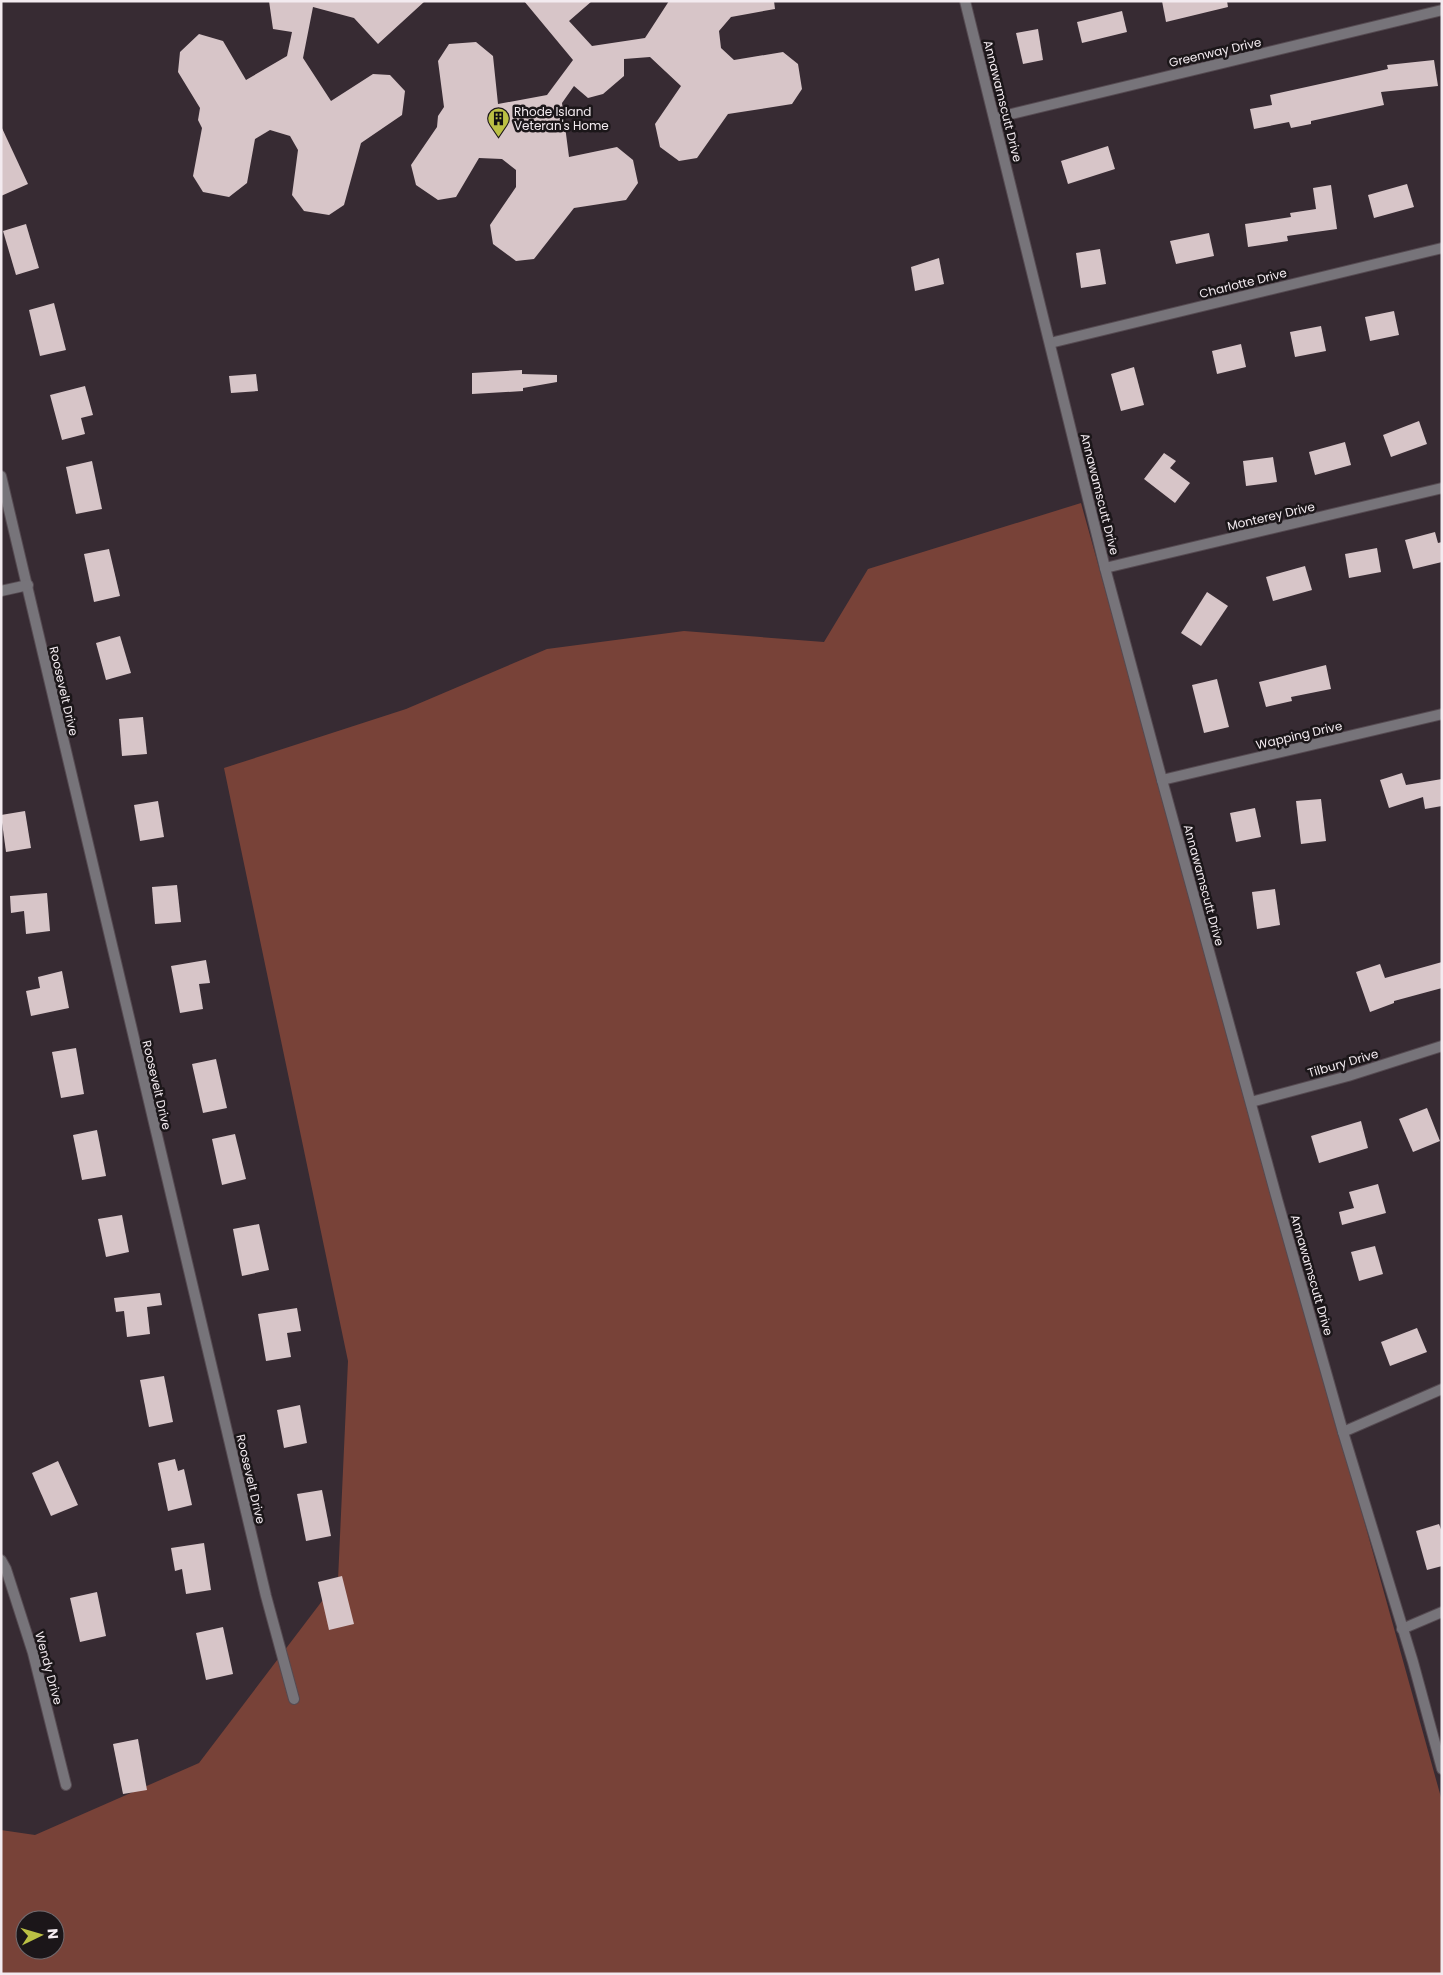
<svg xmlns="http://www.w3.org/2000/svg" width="1443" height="1975" viewBox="0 0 1443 1975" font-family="Poppins,sans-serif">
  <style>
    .green { fill: #784238; fill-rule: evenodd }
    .building { fill: #d7c5c8 }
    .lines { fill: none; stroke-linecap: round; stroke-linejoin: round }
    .minor-casing { stroke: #554a51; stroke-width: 12 }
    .tertiary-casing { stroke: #554a51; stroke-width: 12 }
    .minor { stroke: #77747a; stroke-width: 10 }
    .tertiary { stroke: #77747a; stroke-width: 10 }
    .labels { text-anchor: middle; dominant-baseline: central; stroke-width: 5; stroke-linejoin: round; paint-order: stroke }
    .street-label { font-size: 12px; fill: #f3ebf0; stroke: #1b1619 }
    .poi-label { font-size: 12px; fill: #f3ebf0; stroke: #1b1619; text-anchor: start }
  </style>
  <rect width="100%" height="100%" fill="#372b33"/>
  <path class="green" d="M1081,503l361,1298v173h-1441v-144l34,5 164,-72 139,-183 10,-219 -124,-593 182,-59 141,-60 137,-18 140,11 44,-73zM25,1920h30v30h-30z"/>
  <g class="building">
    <path d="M269,1h156l-47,43 -24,-26 -41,-11 -10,51 28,43 42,-27 17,1 15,16 -3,24 -41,28 -17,62 -15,10 -25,-4 -12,-16 6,-45 -8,-14 -20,-6 -15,9 -8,44 -18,14 -26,-5 -10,-16 9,-48 -4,-8 2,-12 -22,-36 2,-20 19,-18 24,7 23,39 41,-24 5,-24 -19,-3z"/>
    <path d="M524,1h68l-23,20 23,25 53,-8 24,-37h105l1,8 -44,8 -12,14 2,17 13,12 49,-8 15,12 4,25 -10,15 -64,10 -31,44 -18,3 -19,-14 -5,-23 26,-38 -31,-29 -26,2v17l-21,18 -15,4 -14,-12 -12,17 7,54 48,-10 16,13 5,23 -12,17 -52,8 -40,51 -18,2 -23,-17 -3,-19 26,-38v-17l-14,-11 -23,-1 -23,39 -18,3 -22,-15 -5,-20 26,-38 1,-11 6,-9 -6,-46 11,-17 27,-2 17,14 5,48 49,-9 26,-35z"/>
    <path d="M1162,1h65l1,6 -62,15z"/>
    <path d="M1122,11l5,21 -45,11 -5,-21z"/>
    <path d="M1038,29l5,31 -20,4 -7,-31z"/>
    <path d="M1434,60l4,26 -57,6 3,13 -73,16v3l-20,4 -2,-6 -35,7 -4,-20 22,-4 -2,-10 118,-26 -1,-4z"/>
    <path d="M1,126l27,58 -27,12z"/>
    <path d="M1108,146l7,23 -47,15 -7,-23z"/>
    <path d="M1407,184l7,23 -40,11 -6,-23z"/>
    <path d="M1331,185l6,44 -50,7 1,5 -40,6 -3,-23 46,-7 -1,-4 26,-4 -3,-21z"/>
    <path d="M26,224l13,44 -23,7 -13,-44z"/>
    <path d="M1209,233l5,23 -38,8 -6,-23z"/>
    <path d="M1100,249l6,35 -25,4 -5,-35z"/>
    <path d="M939,258l5,26 -29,7 -4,-24z"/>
    <path d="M54,303l12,47 -26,6 -11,-46z"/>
    <path d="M1394,311l5,24 -29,6 -5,-24z"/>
    <path d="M1321,326l5,25 -31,6 -5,-25z"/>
    <path d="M1241,344l5,23 -29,7 -5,-23z"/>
    <path d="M1134,367l10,38 -23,6 -10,-37z"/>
    <path d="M522,370v4l35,1v7l-34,6v3l-51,3v-21z"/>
    <path d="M256,374l2,17 -27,2 -2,-17z"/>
    <path d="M85,386l8,29 -12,3 4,16 -23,6 -12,-45z"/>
    <path d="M1419,421l8,23 -36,13 -8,-22z"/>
    <path d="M1345,442l6,23 -36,10 -6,-23z"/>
    <path d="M1164,453l12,8 -6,7 20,15 -15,20 -31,-24z"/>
    <path d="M1273,457l4,25 -31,4 -3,-25z"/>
    <path d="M92,461l10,48 -26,5 -10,-47z"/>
    <path d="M1435,532l3,11 4,-1v20l-29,7 -8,-29z"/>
    <path d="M1377,548l4,24 -32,6 -4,-24z"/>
    <path d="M109,549l11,47 -26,6 -10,-48z"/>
    <path d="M1305,566l7,24 -39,11 -7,-24z"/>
    <path d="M1207,592l21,14 -27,40 -20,-13z"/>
    <path d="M120,636l11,37 -25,7 -10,-37z"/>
    <path d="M1326,665l5,24 -40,8 1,4 -26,6 -7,-25z"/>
    <path d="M1217,679l12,48 -25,6 -12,-48z"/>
    <path d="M143,717l4,37 -25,2 -3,-37z"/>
    <path d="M1402,773l4,12 36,-6v27l-17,3 -2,-12 -34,11 -9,-28z"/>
    <path d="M1321,799l5,42 -25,3 -5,-43z"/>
    <path d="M158,801l6,36 -24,4 -6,-36z"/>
    <path d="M1255,808l6,29 -25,5 -6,-29z"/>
    <path d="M25,811l6,37 -25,4 -5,-37z"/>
    <path d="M177,885l4,37 -26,2 -3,-37z"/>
    <path d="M1275,889l5,36 -23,4 -5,-37z"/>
    <path d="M47,893l3,38 -24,3 -2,-23 -13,2 -1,-17z"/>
    <path d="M206,960l4,23 -11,1 4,25 -23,4 -9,-47z"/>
    <path d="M1442,962v26l-48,13v2l-24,9 -14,-40 24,-8 5,14z"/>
    <path d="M62,971l7,37 -38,8 -5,-25 14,-3 -2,-11z"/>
    <path d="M76,1048l8,46 -23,4 -9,-46z"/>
    <path d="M216,1059l11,49 -24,5 -11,-49z"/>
    <path d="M1427,1108l13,33 -27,11 -14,-33z"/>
    <path d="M1361,1121l7,27 -49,15 -8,-27z"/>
    <path d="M97,1130l9,46 -24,4 -9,-45z"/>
    <path d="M235,1134l11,45 -24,6 -10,-46z"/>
    <path d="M1378,1184l8,29 -44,12 -3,-13 15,-4 -5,-16z"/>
    <path d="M122,1215l7,37 -23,5 -8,-38z"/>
    <path d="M259,1224l10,46 -27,6 -9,-47z"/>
    <path d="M1375,1246l8,28 -24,7 -8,-29z"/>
    <path d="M160,1293l2,12 -15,2 3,27 -23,3 -3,-26 -8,1 -2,-14z"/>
    <path d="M297,1308l4,23 -14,2 4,24 -25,4 -8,-47z"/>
    <path d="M1417,1328l10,24 -37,14 -9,-24z"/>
    <path d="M164,1376l9,46 -24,5 -9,-47z"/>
    <path d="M300,1405l7,38 -23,5 -7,-38z"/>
    <path d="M175,1459l3,12 6,-2 8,36 -24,6 -10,-48z"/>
    <path d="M58,1461l20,44 -27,11 -19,-43z"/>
    <path d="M322,1490l9,46 -25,5 -9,-47z"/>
    <path d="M1439,1524l3,8v34l-15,4 -11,-39z"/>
    <path d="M204,1543l7,47 -25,4 -4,-25 -7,2 -4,-23z"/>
    <path d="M342,1576l12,48 -25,6 -11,-48z"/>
    <path d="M97,1592l9,44 -26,6 -10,-44z"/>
    <path d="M223,1627l10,47 -27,6 -10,-47z"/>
    <path d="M138,1739l9,51 -24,4 -10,-50z"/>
  </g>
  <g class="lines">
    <defs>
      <g id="minor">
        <path d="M995,118l447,-108"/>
        <path d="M1050,343l392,-95"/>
        <path d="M1,476l265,1120 28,103"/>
        <path d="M1105,568l337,-80"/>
        <path d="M1,591l27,-6"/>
        <path d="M1162,780l280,-66"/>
        <path d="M1251,1102l97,-26 94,-30"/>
        <path d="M1343,1432l99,-43"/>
        <path d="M1,1560l5,9 27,84 33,132"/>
        <path d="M1402,1629l40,-17"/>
      </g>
      <path id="tertiary" d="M965,1l140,567 57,212 115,419 66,233 70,230 29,107"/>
    </defs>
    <use href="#minor" class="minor-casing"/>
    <use href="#tertiary" class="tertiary-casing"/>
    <use href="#minor" class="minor"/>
    <use href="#tertiary" class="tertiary"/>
  </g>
  <defs>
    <symbol id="building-pin" viewBox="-11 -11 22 30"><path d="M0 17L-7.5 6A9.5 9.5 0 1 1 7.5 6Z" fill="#bbc044" stroke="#1b1619"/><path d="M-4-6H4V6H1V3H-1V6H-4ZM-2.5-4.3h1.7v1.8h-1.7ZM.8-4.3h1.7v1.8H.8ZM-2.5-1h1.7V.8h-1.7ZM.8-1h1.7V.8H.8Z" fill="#111"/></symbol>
  </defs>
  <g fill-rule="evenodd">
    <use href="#building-pin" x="486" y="106" width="25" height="34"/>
  </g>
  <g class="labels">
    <g class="street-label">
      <text transform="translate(1215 52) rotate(-13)">Greenway Drive</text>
      <text transform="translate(1003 101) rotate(76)">Annawamscutt Drive</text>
      <text transform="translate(1243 283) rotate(-14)">Charlotte Drive</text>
      <text transform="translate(1100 494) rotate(76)">Annawamscutt Drive</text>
      <text transform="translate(1271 516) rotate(-13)">Monterey Drive</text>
      <text transform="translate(64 691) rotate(77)">Roosevelt Drive</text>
      <text transform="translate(1299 735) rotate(-13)">Wapping Drive</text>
      <text transform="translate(1204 885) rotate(75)">Annawamscutt Drive</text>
      <text transform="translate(1343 1063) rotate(-16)">Tilbury Drive</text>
      <text transform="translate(157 1085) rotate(77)">Roosevelt Drive</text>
      <text transform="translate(1312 1275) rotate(74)">Annawamscutt Drive</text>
      <text transform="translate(251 1479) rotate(77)">Roosevelt Drive</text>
      <text transform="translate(49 1668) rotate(75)">Wendy Drive</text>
    </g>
    <g class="poi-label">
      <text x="514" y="111">Rhode Island<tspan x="514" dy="14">Veteran's Home</tspan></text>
    </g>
  </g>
  <rect width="1443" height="1975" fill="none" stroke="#f3ebf0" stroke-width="5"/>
  <g transform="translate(40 1935) rotate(85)"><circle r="24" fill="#1b1619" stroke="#716b6f"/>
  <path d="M0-4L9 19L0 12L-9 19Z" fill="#bbc044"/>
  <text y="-8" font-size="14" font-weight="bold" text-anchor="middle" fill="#f3ebf0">N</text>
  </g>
</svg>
